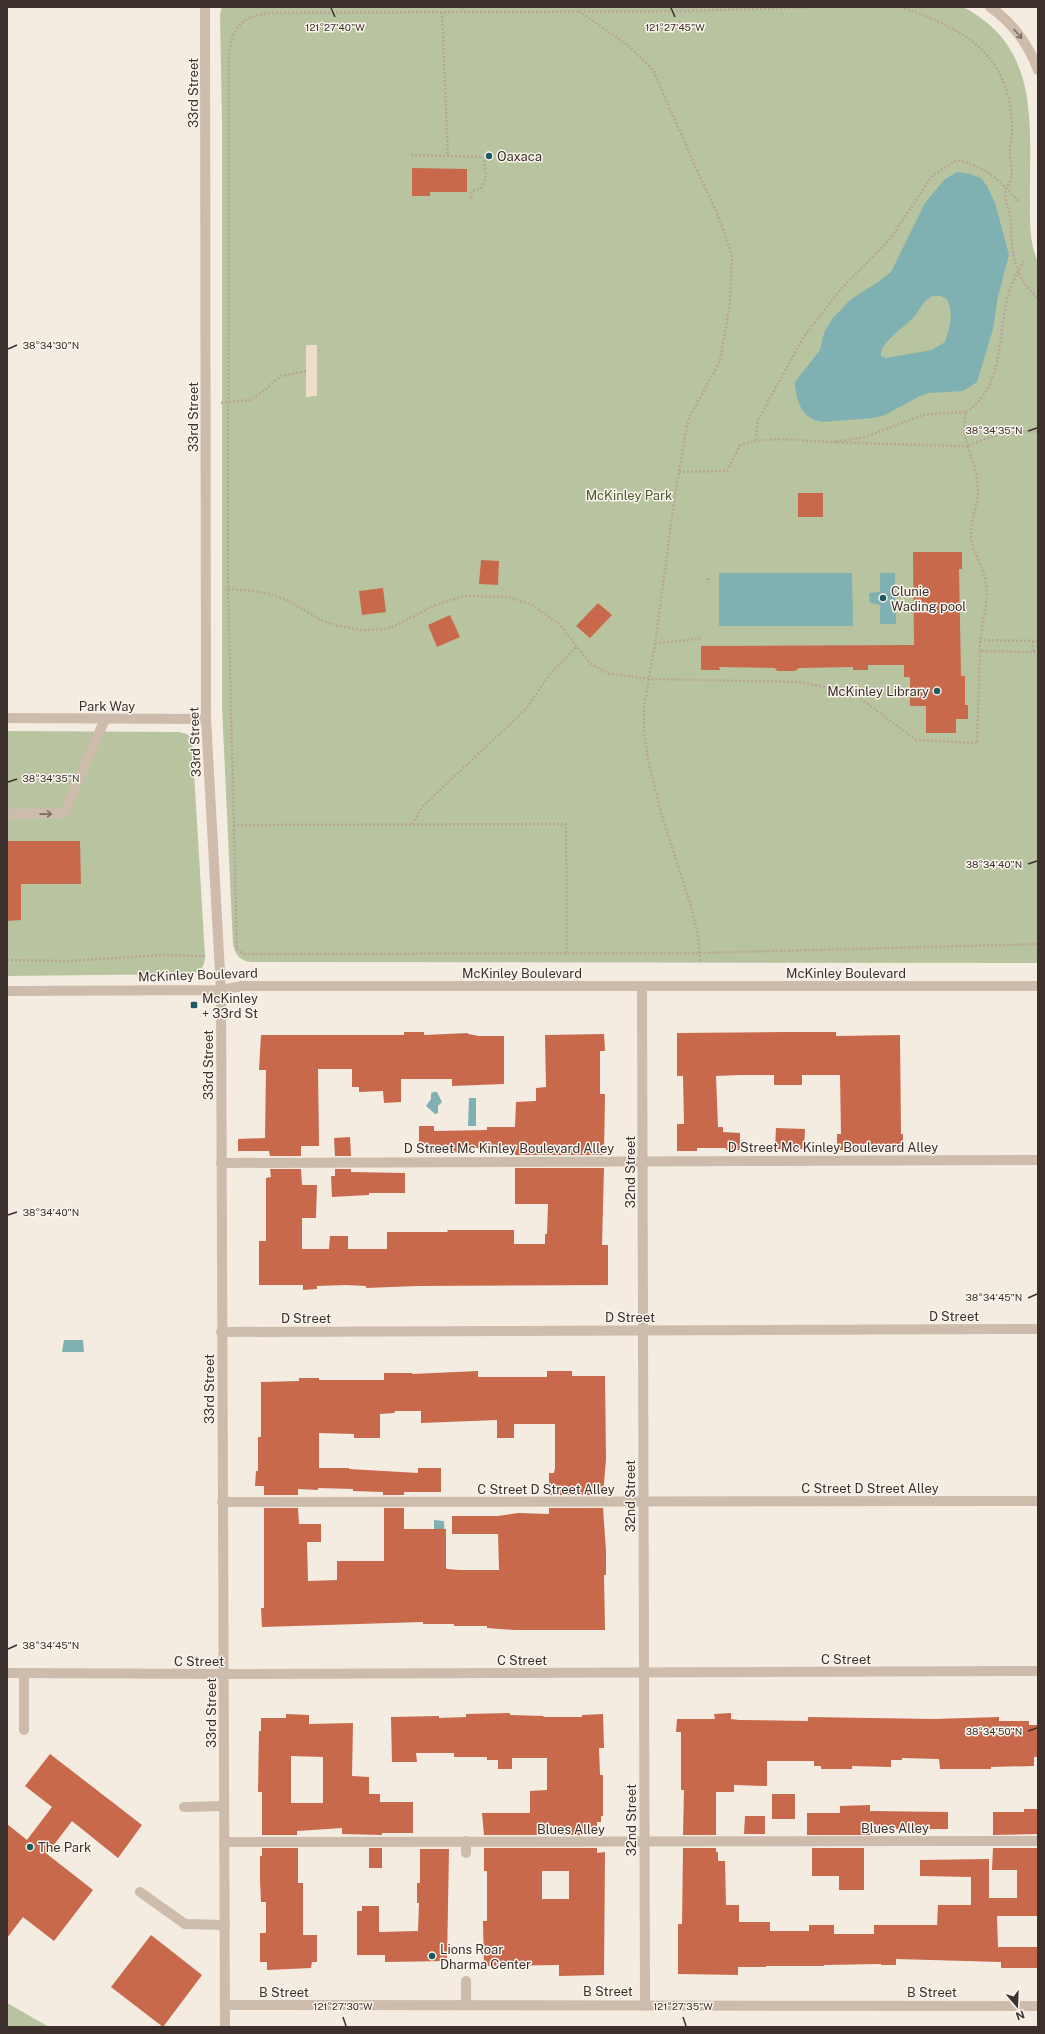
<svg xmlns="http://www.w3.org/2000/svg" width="1045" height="2034" viewBox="0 0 1045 2034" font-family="'Public Sans',sans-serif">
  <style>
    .green { fill: #b8c4a0 }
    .plaza { fill: #ecdcc8 }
    .water { fill: #7fb0b2; fill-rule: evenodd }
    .building { fill: #c8694b; fill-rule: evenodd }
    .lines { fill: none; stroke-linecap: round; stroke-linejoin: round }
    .path { stroke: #b9a596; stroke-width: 2.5; stroke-dasharray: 2 2; stroke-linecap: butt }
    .minor { stroke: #cdbbac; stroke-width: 10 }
    .oneway { stroke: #7d6f65 }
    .ticks { fill: none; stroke: #3b302b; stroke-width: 1.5 }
    .poi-dot { fill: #1f5a5e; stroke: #fbf5ee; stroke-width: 1.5 }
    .labels { text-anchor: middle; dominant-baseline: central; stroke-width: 3; stroke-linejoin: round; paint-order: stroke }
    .street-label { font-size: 13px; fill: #3b302b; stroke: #fbf5ee }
    .poi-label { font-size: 13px; fill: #3b302b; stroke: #fbf5ee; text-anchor: start }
    .park-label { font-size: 13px; fill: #4a5a2e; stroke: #fbf5ee }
    .ticks-label { font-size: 10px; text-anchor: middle; fill: #3b302b; stroke: #fbf5ee; stroke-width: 3; stroke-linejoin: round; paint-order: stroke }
  </style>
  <rect width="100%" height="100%" fill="#f4ebe1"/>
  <g class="green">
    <path d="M222,7h741c79,41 66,118 67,193 0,22 -1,42 8,62v701l-786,-1c-12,-1 -16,-6 -19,-17l-11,-239v-584l-2,-108z"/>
    <path d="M7,731l172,1 8,2 5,5 13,217c0,11 -5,17 -17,18l-181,2z"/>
    <path d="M7,2003l42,24h-42z"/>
  </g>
  <path class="plaza" d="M306,345h11v51l-11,1z"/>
  <g class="water">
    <path d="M957,172l13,2 11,4 6,8 8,17 14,52 -11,41 -5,33 -16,53 -14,9 -34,2 -9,3 -35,19 -12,3 -50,4c-21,-3 -27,-20 -28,-40l25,-32 4,-17 8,-14 18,-19 31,-20 10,-8 34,-69 19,-23zM941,296l6,3c7,16 3,27 -2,43l-13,8 -46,8 -5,-2c-2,-13 25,-30 33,-39 5,-5 8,-15 15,-19 3,-3 8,-2 12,-2z"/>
    <path d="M719,573h133l1,53h-134z"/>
    <path d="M880,573h15l1,51h-16v-19l-10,-2 -1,-10 11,-1z"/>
    <path d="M434,1092h3l5,10 -4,4v7l-3,1 -9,-8 5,-7v-6z"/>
    <path d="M469,1098h7v28h-8z"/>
    <path d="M64,1340h19l1,12h-22z"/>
    <path d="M434,1520l10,1 1,22 -11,-2z"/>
  </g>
  <g class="building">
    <path d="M412,168l55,1v23h-37v4h-18z"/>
    <rect x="798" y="493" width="25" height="24"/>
    <path d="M913,552h49v17h-3l2,107h4v29h3v14h-12v14h-30v-27h-16v-29h-6v-12h-36v5h-15v-3l-54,1 -4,3h-18l-2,-3 -56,-1 1,3h-19v-24l213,-1z"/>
    <path d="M481,560l18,1 -1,24 -19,-1z"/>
    <path d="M383,588l3,24 -24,3 -3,-24z"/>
    <path d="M598,603l14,12 -22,23 -14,-12z"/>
    <path d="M450,615l10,22 -23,10 -9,-22z"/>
    <path d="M7,841h73l1,43h-60v36l-14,1z"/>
    <path d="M404,1032h20v3l44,-2v1l11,2h25v48l-52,2v-7h-51v23l-17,1 -1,-12 -24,1v-5h-7v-18h-34l1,77h-18v10h-31l-1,-5h-31v-12l27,-1 1,-68h-7l2,-35h143z"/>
    <path d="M785,1032h51v4l64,-1 1,99h2v16h-66v-16h4l-1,-59h-38v10h-28v-10h-34l-24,1 2,51h5v5l17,1v17h-14v-2h-29v3h-20v-27h7l-1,-48h-6v-43z"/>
    <path d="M604,1034l1,17h-5v43h5l-1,61h-89v-7h-43v4l-53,1v-27h15v5l53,-1v-3h28l1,-25 20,-1v-13l10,-1 -1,-52z"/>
    <path d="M776,1128l29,1 -1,20h-29z"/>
    <path d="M350,1137l1,19h-16l-1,-18z"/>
    <path d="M515,1168h89l-2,77h6v40l-191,1 -51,2v-2l-20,-1 -29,1v3l-14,1v-5h-44v-44h7v-63l5,-1 -1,-8h31l1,16h15l-1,33h-14v31h27l1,-13h18v13h39v-17h61l-1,-2h67v14h31v-10h2l1,-30h-33z"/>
    <path d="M335,1169h16v3l54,1v20h-36v2l-37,2 -1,-21h4z"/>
    <path d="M478,1371v6h69v-6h25v5h33l1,83 -3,36h-54v-22h5l1,-5v-44h-41v14h-17v-18l-76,3v-12h-26l-1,2 -14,1v24h-26v-4l-35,-1v35h30v1l69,4v-5h23v24h-37v3h-21v-3l-30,-1v-2l-35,-1v2l-20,-1v6h-34v-9h-9l1,-15h2v-34h3v-55l38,-1v-3h20v2h65v-7h28v1z"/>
    <path d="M264,1508h34l1,16h22v18h-14l1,39 29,-1v-19h47v-53h20v21h42v39l1,1 13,1h39l-1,-36h-46v-18h46l20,-3 31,1v-6h54l3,43v24h-2l1,55h-90l-28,-2v-2h-33v-2h-31v-2l-161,5 -1,-19h3z"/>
    <path d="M510,1713v2l34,1 -1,1h39v-2l21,-1 1,34h-5l1,27h3v41h-2v6h-4v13h-113l-2,-22h48v-22l17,-1v-32h-35v11h-14v-9h-11v-3h-33v-4h-38l1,9h-25l-1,-45 48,-1v2l27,-1v-3z"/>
    <path d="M731,1713v6l8,1 69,1v-4l126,2 65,-2v4h30v4h9v32h-4v9l-43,1v2h-51l-1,-10 -37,-1v2h-11v7l-39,-1v3h-31v-3h-7v-5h-47v25l-33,-1v7h-18v43h-33l1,-45h-3v-58h-5l1,-13h38l-1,-5z"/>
    <path d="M286,1714l23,1v9l44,-1 -1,53 17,1v17h11v8h33v31h-31v2l-40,-1v-6l-45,3v4h-35v-43h-4l1,-61h2v-13h25zM291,1756l32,1v46h-32z"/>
    <path d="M50,1754l92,71 -24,33 -46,-37 -25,33 46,36 -39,51 -31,-24 -16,21v-114l20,16 25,-33 -27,-21z"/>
    <rect x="772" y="1794" width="23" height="25"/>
    <path d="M870,1805v6l78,1v17h-58v3l-20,1v2h-63v-22h33v-7z"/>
    <path d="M1024,1809h14v25l-45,1v-23h31z"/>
    <path d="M745,1816h20v18h-21z"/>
    <path d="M262,1848h36v35h5v52h14v27h-5l-1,6 -44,2v-8h-7v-29h6v-31h-5l-1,-22v-24h2z"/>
    <rect x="369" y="1848" width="13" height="20"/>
    <path d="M484,1848h113v5l8,-1 -1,123 -45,1v-11l-75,1 -1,-45h4v-50h-3zM542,1871h27v28h-27z"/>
    <path d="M683,1848h33v4h2v9h7l1,44h13v17h31v9h39v-6h25v9h40v-9h63l1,-20h33v-28l-51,-1v-16l69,-1v39h28v-28h-25l1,-22h45v68h-41l1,31h40v21h-37v-6l-105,-3v6h-15v-1l-57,1v1h-58v1h-28v8l-60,-1v-50h4z"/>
    <path d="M812,1848h52v42h-25v-14h-27z"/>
    <path d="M420,1849h29l-2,112 -62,1v-7h-28v-44h5v-5h17v26l39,-1 1,-28h-2v-20h3z"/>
    <path d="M151,1935l51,40 -39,52 -52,-40z"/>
  </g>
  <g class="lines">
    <g class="path">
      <path d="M463,7v4"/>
      <path d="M818,7l-132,4 -415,2c-28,3 -38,12 -42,40l-1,536 9,360 7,5 455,-1 339,-9"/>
      <path d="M900,7c61,20 109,45 112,117 1,10 -3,20 -2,30 0,7 3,17 1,24 -1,6 -7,11 -6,17 1,10 6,19 6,29 0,29 4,55 27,74"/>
      <path d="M579,11l51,36 23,23 42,96 23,49 14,40 -2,49 -10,57 -32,59 -13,74 -20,150 -11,62v25l4,28 13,54 30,93 7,30 2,25"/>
      <path d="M442,12l6,144"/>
      <path d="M411,155l73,2 2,21 -5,10 -9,3 -1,7"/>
      <path d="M221,403l29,-3 11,-7 20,-17 25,-5"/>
      <path d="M966,412c37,-23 32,-75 41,-112 3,-14 10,-27 17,-39"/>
      <path d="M756,440l2,-20 45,-82 37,-48 49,-50 44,-65 24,-15c31,8 40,18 61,41"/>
      <path d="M679,472l48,-1 13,-26c31,-10 61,-4 93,-3 45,2 89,3 134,4l-3,-16 2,-18 -40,2 -61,23 -32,5"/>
      <path d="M708,578v5"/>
      <path d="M228,589l24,2 18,3 19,7 34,20 15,5 25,4 23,-1 11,-4 36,-19 30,-10 45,1 24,8 27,19 31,39 19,11 40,5 150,3 54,11 63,47 61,3 3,-92 58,1"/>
      <path d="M980,640l58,1"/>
      <path d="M1033,641v11"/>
      <path d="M655,644l47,-6"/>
      <path d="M980,651c-1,-23 9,-44 6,-67 -2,-17 -14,-31 -15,-49 -1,-10 3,-20 5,-30 5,-20 -1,-40 -9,-59 29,-11 39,-16 71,-14"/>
      <path d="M412,824l11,-18 103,-97 24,-35 27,-28"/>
      <path d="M233,825l333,-1 1,129"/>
      <path d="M7,960l61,1 95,-6 42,1"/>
    </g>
    <g class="minor">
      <path d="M205,7l1,712 15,271 4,1037"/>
      <path d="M990,7c22,15 39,38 48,63"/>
      <path d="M7,718l199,1"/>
      <path d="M7,814l57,-1 41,-94"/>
      <path d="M642,987l3,1017"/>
      <path d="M7,991l214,-1 21,-4h796"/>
      <path d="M221,1163l817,-3"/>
      <path d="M221,1332l817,-3"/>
      <path d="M222,1502l816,-1"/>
      <path d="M7,1673l216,1 815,-3"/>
      <path d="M24,1730v-57"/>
      <path d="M184,1807l40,-1"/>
      <path d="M466,1841v12"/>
      <path d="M224,1842l814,-1"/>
      <path d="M140,1892l45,32 40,1"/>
      <path d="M466,1981v23"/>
      <path d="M225,2005l813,1"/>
    </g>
  </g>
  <defs><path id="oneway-shaft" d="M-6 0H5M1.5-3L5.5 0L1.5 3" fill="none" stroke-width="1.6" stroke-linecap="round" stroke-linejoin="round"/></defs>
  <g class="oneway">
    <use href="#oneway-shaft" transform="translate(1018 34) rotate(50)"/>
    <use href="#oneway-shaft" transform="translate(46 814) rotate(-1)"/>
  </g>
  <path class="ticks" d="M331,8l4,9M671,8l4,9M8,349l9,-4M1028,431l9,-3M8,782l9,-3M1028,864l9,-3M8,1215l9,-3M1028,1298l9,-4M8,1649l9,-4M1028,1731l9,-3M343,2017l3,9M683,2017l3,9"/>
  <g class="poi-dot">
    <circle cx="489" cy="156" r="4"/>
    <circle cx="883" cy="598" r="4"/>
    <circle cx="937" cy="691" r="4"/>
    <rect x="190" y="1001" width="8" height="8" rx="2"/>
    <circle cx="30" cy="1847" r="4"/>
    <circle cx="432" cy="1956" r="4"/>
  </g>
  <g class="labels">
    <g class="street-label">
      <text transform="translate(193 93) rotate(-90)">33rd Street</text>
      <text transform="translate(193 417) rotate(-90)">33rd Street</text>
      <text x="107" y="706">Park Way</text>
      <text transform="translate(195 742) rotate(-92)">33rd Street</text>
      <text x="522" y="973">McKinley Boulevard</text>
      <text x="846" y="973">McKinley Boulevard</text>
      <text transform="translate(198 975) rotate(-2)">McKinley Boulevard</text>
      <text transform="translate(208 1065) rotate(-90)">33rd Street</text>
      <text x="833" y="1147">D Street Mc Kinley Boulevard Alley</text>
      <text x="509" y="1148">D Street Mc Kinley Boulevard Alley</text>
      <text transform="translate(630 1172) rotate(-90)">32nd Street</text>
      <text x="954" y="1316">D Street</text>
      <text x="630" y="1317">D Street</text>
      <text x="306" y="1318">D Street</text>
      <text transform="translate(209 1389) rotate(-90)">33rd Street</text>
      <text x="870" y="1488">C Street D Street Alley</text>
      <text x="546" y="1489">C Street D Street Alley</text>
      <text transform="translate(630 1496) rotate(-90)">32nd Street</text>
      <text x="846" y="1659">C Street</text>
      <text x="522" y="1660">C Street</text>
      <text x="199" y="1661">C Street</text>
      <text transform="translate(211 1713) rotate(-90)">33rd Street</text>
      <text transform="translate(631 1820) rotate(-90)">32nd Street</text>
      <text x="895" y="1828">Blues Alley</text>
      <text x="571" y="1829">Blues Alley</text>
      <text x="608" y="1991">B Street</text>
      <text x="284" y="1992">B Street</text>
      <text x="932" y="1992">B Street</text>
    </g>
    <g class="poi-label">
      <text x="497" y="156">Oaxaca</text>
      <text x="891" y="591">Clunie<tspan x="891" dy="15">Wading pool</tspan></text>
      <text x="929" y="691" text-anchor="end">McKinley Library</text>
      <text x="202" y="998">McKinley<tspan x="202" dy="15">+ 33rd St</tspan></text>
      <text x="38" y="1847">The Park</text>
      <text x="440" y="1949">Lions Roar<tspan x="440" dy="15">Dharma Center</tspan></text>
    </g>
    <g class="park-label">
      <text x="629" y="495">McKinley Park</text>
    </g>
  </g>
  <g class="ticks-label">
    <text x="335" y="31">121°27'40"W</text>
    <text x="675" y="31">121°27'45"W</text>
    <text x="51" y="349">38°34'30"N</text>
    <text x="994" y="434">38°34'35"N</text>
    <text x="51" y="782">38°34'35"N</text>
    <text x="994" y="868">38°34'40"N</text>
    <text x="51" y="1216">38°34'40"N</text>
    <text x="994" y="1301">38°34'45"N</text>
    <text x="51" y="1649">38°34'45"N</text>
    <text x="994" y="1735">38°34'50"N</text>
    <text x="343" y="2010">121°27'30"W</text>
    <text x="683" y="2010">121°27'35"W</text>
  </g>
  <rect width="1045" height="2034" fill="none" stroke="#3b302b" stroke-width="16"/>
  <g transform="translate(1017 2006) rotate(161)" stroke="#fbf5ee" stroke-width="3" paint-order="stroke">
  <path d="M0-3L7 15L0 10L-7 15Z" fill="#3b302b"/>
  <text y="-6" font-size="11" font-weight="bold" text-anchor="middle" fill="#3b302b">N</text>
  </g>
</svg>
